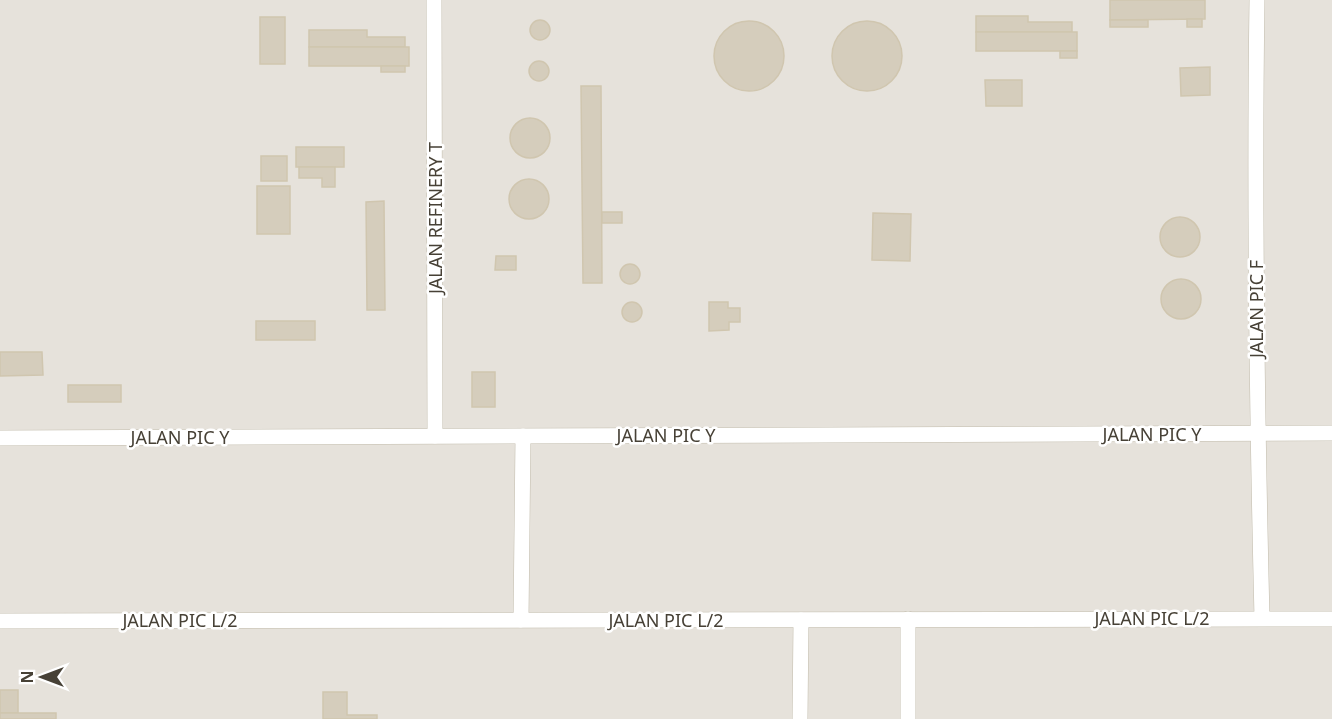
<svg xmlns="http://www.w3.org/2000/svg" width="1332" height="719" viewBox="0 0 1332 719" font-family="'Noto Sans',sans-serif">
  <style>
    .industrial { fill: #e6e2db }
    .building { fill: #d5cdbc; stroke: #d0c6af; stroke-width: 1.5 }
    .lines { fill: none; stroke-linecap: round; stroke-linejoin: round }
    .minor-casing { stroke: #c2bcac; stroke-width: 16 }
    .minor { stroke: #fff; stroke-width: 15 }
    .labels { text-anchor: middle; dominant-baseline: central; stroke-width: 5; stroke-linejoin: round; paint-order: stroke }
    .street-label { font-size: 18px; fill: #474136; stroke: #fff }
  </style>
  <rect width="100%" height="100%" fill="#f3f1e7"/>
  <rect class="industrial" x="0" y="0" width="1332" height="719"/>
  <g class="building">
    <path d="M1110,0h95v19l-95,1z"/>
    <path d="M976,16h52v6h44v10h-96z"/>
    <rect x="260" y="17" width="25" height="47"/>
    <rect x="1187" y="19" width="15" height="8"/>
    <circle cx="540" cy="30" r="10"/>
    <rect x="1110" y="20" width="38" height="7"/>
    <circle cx="749" cy="56" r="35"/>
    <circle cx="867" cy="56" r="35"/>
    <path d="M309,30h58v7h38v10h-96z"/>
    <rect x="976" y="32" width="101" height="19"/>
    <rect x="309" y="47" width="100" height="19"/>
    <rect x="1060" y="51" width="17" height="7"/>
    <circle cx="539" cy="71" r="10"/>
    <rect x="381" y="66" width="24" height="6"/>
    <path d="M1210,67v28l-29,1 -1,-28z"/>
    <path d="M985,80h37v26h-36z"/>
    <path d="M581,86h20l1,197h-19z"/>
    <circle cx="530" cy="138" r="20"/>
    <rect x="296" y="147" width="48" height="20"/>
    <rect x="261" y="156" width="26" height="25"/>
    <path d="M299,167h36v20h-13v-9h-23z"/>
    <circle cx="529" cy="199" r="20"/>
    <rect x="257" y="186" width="33" height="48"/>
    <path d="M384,201l1,109h-18l-1,-108z"/>
    <rect x="602" y="212" width="20" height="11"/>
    <path d="M873,213l38,1 -1,47 -38,-1z"/>
    <circle cx="1180" cy="237" r="20"/>
    <path d="M496,256h20v14h-21z"/>
    <circle cx="630" cy="274" r="10"/>
    <circle cx="1181" cy="299" r="20"/>
    <circle cx="632" cy="312" r="10"/>
    <path d="M709,302h19v6h12v14h-11v8l-20,1z"/>
    <rect x="256" y="321" width="59" height="19"/>
    <path d="M0,352h42l1,23 -43,1z"/>
    <rect x="472" y="372" width="23" height="35"/>
    <rect x="68" y="385" width="53" height="17"/>
    <rect x="0" y="690" width="18" height="23"/>
    <path d="M323,692h24v23h30v4h-54z"/>
    <rect x="0" y="713" width="56" height="6"/>
  </g>
  <g class="lines">
    <defs>
      <g id="minor">
        <path d="M434,0l1,436"/>
        <path d="M1257,0c-3,206 0,412 5,618"/>
        <path d="M0,438l1332,-5"/>
        <path d="M521,620l2,-184"/>
        <path d="M0,621l1332,-2"/>
        <path d="M800,719l1,-99"/>
        <path d="M908,719v-100"/>
      </g>
    </defs>
    <use href="#minor" class="minor-casing"/>
    <use href="#minor" class="minor"/>
  </g>
  <g class="labels">
    <g class="street-label">
      <text transform="translate(435 218) rotate(-90)">JALAN REFINERY T</text>
      <text transform="translate(1256 309) rotate(-90)">JALAN PIC F</text>
      <text x="1152" y="434">JALAN PIC Y</text>
      <text x="666" y="435">JALAN PIC Y</text>
      <text x="180" y="437">JALAN PIC Y</text>
      <text x="1152" y="618">JALAN PIC L/2</text>
      <text x="180" y="620">JALAN PIC L/2</text>
      <text x="666" y="620">JALAN PIC L/2</text>
    </g>
  </g>
  <g transform="translate(42 677) rotate(270)" stroke="#ffffff" stroke-width="4.5" paint-order="stroke">
  <path d="M0-4.5L10 22L0 15L-10 22Z" fill="#474136"/>
  <text y="-9" font-size="16" font-weight="bold" text-anchor="middle" fill="#474136">N</text>
  </g>
</svg>
